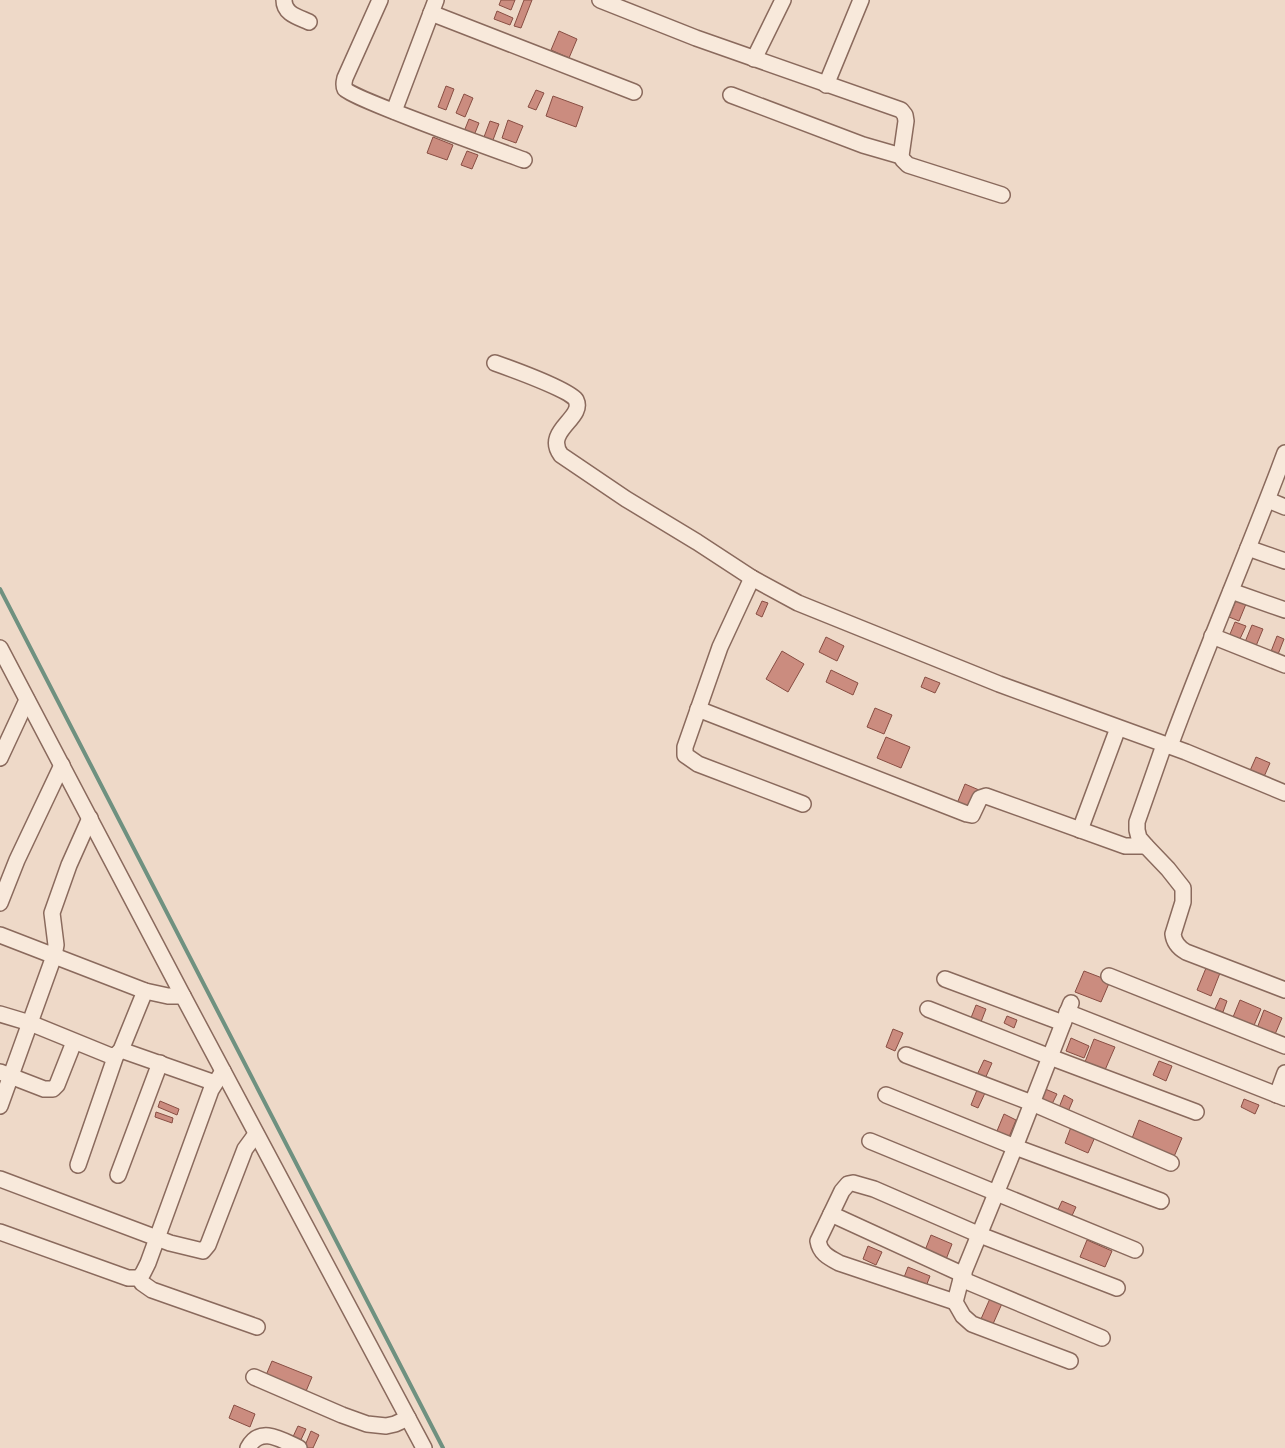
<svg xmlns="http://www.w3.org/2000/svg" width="1285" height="1448" viewBox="0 0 1285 1448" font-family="'Zilla Slab',serif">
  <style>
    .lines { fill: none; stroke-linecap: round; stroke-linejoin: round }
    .stream { stroke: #6f9180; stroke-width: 4 }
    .building { fill: #cb8c7f; stroke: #884e43 }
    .street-casing { stroke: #8a6a5d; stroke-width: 18 }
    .street { stroke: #f8e9db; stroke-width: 15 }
  </style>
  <rect width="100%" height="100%" fill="#eed9c8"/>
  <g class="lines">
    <path class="stream" d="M0,589l443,859"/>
  </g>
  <g class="building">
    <path d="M501,0h14l-4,10 -12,-5z"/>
    <path d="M524,0h8l-11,28 -7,-2z"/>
    <path d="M497,11l16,7 -3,7 -16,-6z"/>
    <path d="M559,31l18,8 -8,19 -18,-8z"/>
    <path d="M446,86l8,3 -8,21 -8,-3z"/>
    <path d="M536,90l8,3 -8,17 -8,-3z"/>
    <path d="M464,94l9,4 -8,19 -9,-4z"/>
    <path d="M553,96l30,11 -7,20 -30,-11z"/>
    <path d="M469,119l10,4 -6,15 -10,-4z"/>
    <path d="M508,120l15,6 -7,17 -14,-5z"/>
    <path d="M490,121l9,3 -6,16 -9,-3z"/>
    <path d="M433,137l20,8 -6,15 -20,-7z"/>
    <path d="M467,151l11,4 -6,14 -11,-4z"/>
    <path d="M1236,600l10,4 -7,17 -10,-4z"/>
    <path d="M762,601l6,2 -6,14 -6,-3z"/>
    <path d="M1235,622l11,4 -8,17 -10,-4z"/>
    <path d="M1252,625l11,4 -7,17 -11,-4z"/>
    <path d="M1277,636l7,3 -7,18 -7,-3z"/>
    <path d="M826,637l18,9 -7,15 -18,-9z"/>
    <path d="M782,651l22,13 -16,28 -22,-13z"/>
    <path d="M831,670l27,13 -5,12 -27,-13z"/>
    <path d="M925,677l15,6 -5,10 -14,-6z"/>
    <path d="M875,708l17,7 -8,19 -17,-7z"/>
    <path d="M886,737l24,10 -9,21 -24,-10z"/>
    <path d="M1256,757l14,6 -7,16 -14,-6z"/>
    <path d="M965,784l14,6 -9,22 -14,-6z"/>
    <path d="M1206,968l14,5 -9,23 -14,-6z"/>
    <path d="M1084,971l26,10 -9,21 -26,-10z"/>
    <path d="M1220,998l7,3 -4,11 -8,-3z"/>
    <path d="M1240,1000l21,9 -9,21 -21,-8z"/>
    <path d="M976,1005l10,4 -7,18 -10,-4z"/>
    <path d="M1264,1010l18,8 -9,21 -17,-8z"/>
    <path d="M1007,1016l10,4 -3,8 -10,-5z"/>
    <path d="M893,1029l10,4 -8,18 -9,-4z"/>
    <path d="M1071,1038l18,8 -5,12 -18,-7z"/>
    <path d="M1094,1039l21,8 -10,23 -20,-8z"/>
    <path d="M984,1060l8,3 -8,18 -8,-4z"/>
    <path d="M1159,1061l13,5 -6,15 -13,-6z"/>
    <path d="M1043,1088l14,6 -7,14 -13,-6z"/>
    <path d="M977,1090l8,3 -7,15 -7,-3z"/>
    <path d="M1064,1095l9,5 -6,14 -9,-4z"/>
    <path d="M1244,1099l15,6 -4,9 -14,-7z"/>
    <path d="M160,1101l19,8 -2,6 -19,-8z"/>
    <path d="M156,1112l17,6 -1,5 -17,-6z"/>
    <path d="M1004,1114l12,6 -7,17 -12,-6z"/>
    <path d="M1139,1120l43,18 -9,21 -42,-18z"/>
    <path d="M1071,1127l24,10 -7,16 -23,-10z"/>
    <path d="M1062,1201l14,6 -6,13 -14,-6z"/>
    <path d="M931,1235l21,9 -7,18 -21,-9z"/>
    <path d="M1087,1240l25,11 -7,16 -25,-10z"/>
    <path d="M868,1246l14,6 -6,13 -13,-6z"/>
    <path d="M908,1267l22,9 -5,13 -22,-9z"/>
    <path d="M992,1294l12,5 -11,25 -12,-5z"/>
    <path d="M272,1361l40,16 -8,19 -40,-16z"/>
    <path d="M234,1405l21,9 -5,13 -21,-9z"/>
    <path d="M298,1426l8,3 -7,15 -8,-3z"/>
    <path d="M311,1431l8,4 -6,13h-9z"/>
  </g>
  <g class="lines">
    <defs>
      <g id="street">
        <path d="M284,0c0,14 14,17 25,22"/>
        <path d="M380,0l-35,78c-1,4 -2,7 0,11 6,9 157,63 179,71"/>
        <path d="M600,0l96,38 205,72 4,5 1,6 -5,35 2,4 5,5 94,30"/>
        <path d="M431,13l203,79"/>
        <path d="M754,59l29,-59"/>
        <path d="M826,85l35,-85"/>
        <path d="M731,95l132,50 38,11"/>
        <path d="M394,111l42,-111"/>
        <path d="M495,363c14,5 76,27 81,37 9,18 -33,31 -15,55l65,44 71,43 55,36 46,25 201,81 187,68 99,41"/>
        <path d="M1268,500l17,7"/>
        <path d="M1248,548l37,13"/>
        <path d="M752,578l-32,69 -35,100v8l13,9 105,40"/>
        <path d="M1231,591l54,19"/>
        <path d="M1212,636l73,29"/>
        <path d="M0,648l183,348 241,452"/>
        <path d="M698,709l269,105 5,1 8,-17 6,-2 139,50h21"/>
        <path d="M1164,745l-27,77v8l2,8 7,8 22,23 15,19v14l-10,32c1,9 6,14 13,18l99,38"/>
        <path d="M1170,746c36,-98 78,-194 115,-293"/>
        <path d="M0,758l27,-58"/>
        <path d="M1080,830l38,-102"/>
        <path d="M0,903l17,-43 45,-95"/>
        <path d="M0,935l145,56 23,5h15"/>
        <path d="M1109,976l176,70"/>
        <path d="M945,979l118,44"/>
        <path d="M928,1009l122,48 146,55"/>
        <path d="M1067,1012l218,86"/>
        <path d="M0,1014l30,9 81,33 5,-1 5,-5 24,-59"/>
        <path d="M121,1050l94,33"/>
        <path d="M906,1055l126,48 139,60"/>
        <path d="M0,1072l44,17h9l4,-4 17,-43"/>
        <path d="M886,1095l129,52 146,54"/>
        <path d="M1277,1095l8,-22"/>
        <path d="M0,1106l54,-150 2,-11 -4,-32 17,-48 21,-47"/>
        <path d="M870,1141l265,109"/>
        <path d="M78,1165l38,-110"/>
        <path d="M118,1175l42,-112"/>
        <path d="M0,1179l170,64 33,8 5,-6 37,-96 11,-15"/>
        <path d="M831,1214l133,61"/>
        <path d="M0,1232l128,46h11l4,-5 5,-10 63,-173 12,-19"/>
        <path d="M139,1278l3,5 10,7 105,37"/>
        <path d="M961,1279l141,59"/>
        <path d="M955,1302l-116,-39c-11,-6 -19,-10 -21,-22l24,-50 6,-7 5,-1 21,6 106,46 137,53"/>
        <path d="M1070,1361l-98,-37 -9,-8 -8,-14 6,-23 54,-132 56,-144"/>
        <path d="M254,1377l88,38 25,9 19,2 9,-2 13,-6"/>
        <path d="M248,1448c12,-23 34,-8 51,0"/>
      </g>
    </defs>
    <use href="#street" class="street-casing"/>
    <use href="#street" class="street"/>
  </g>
</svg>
